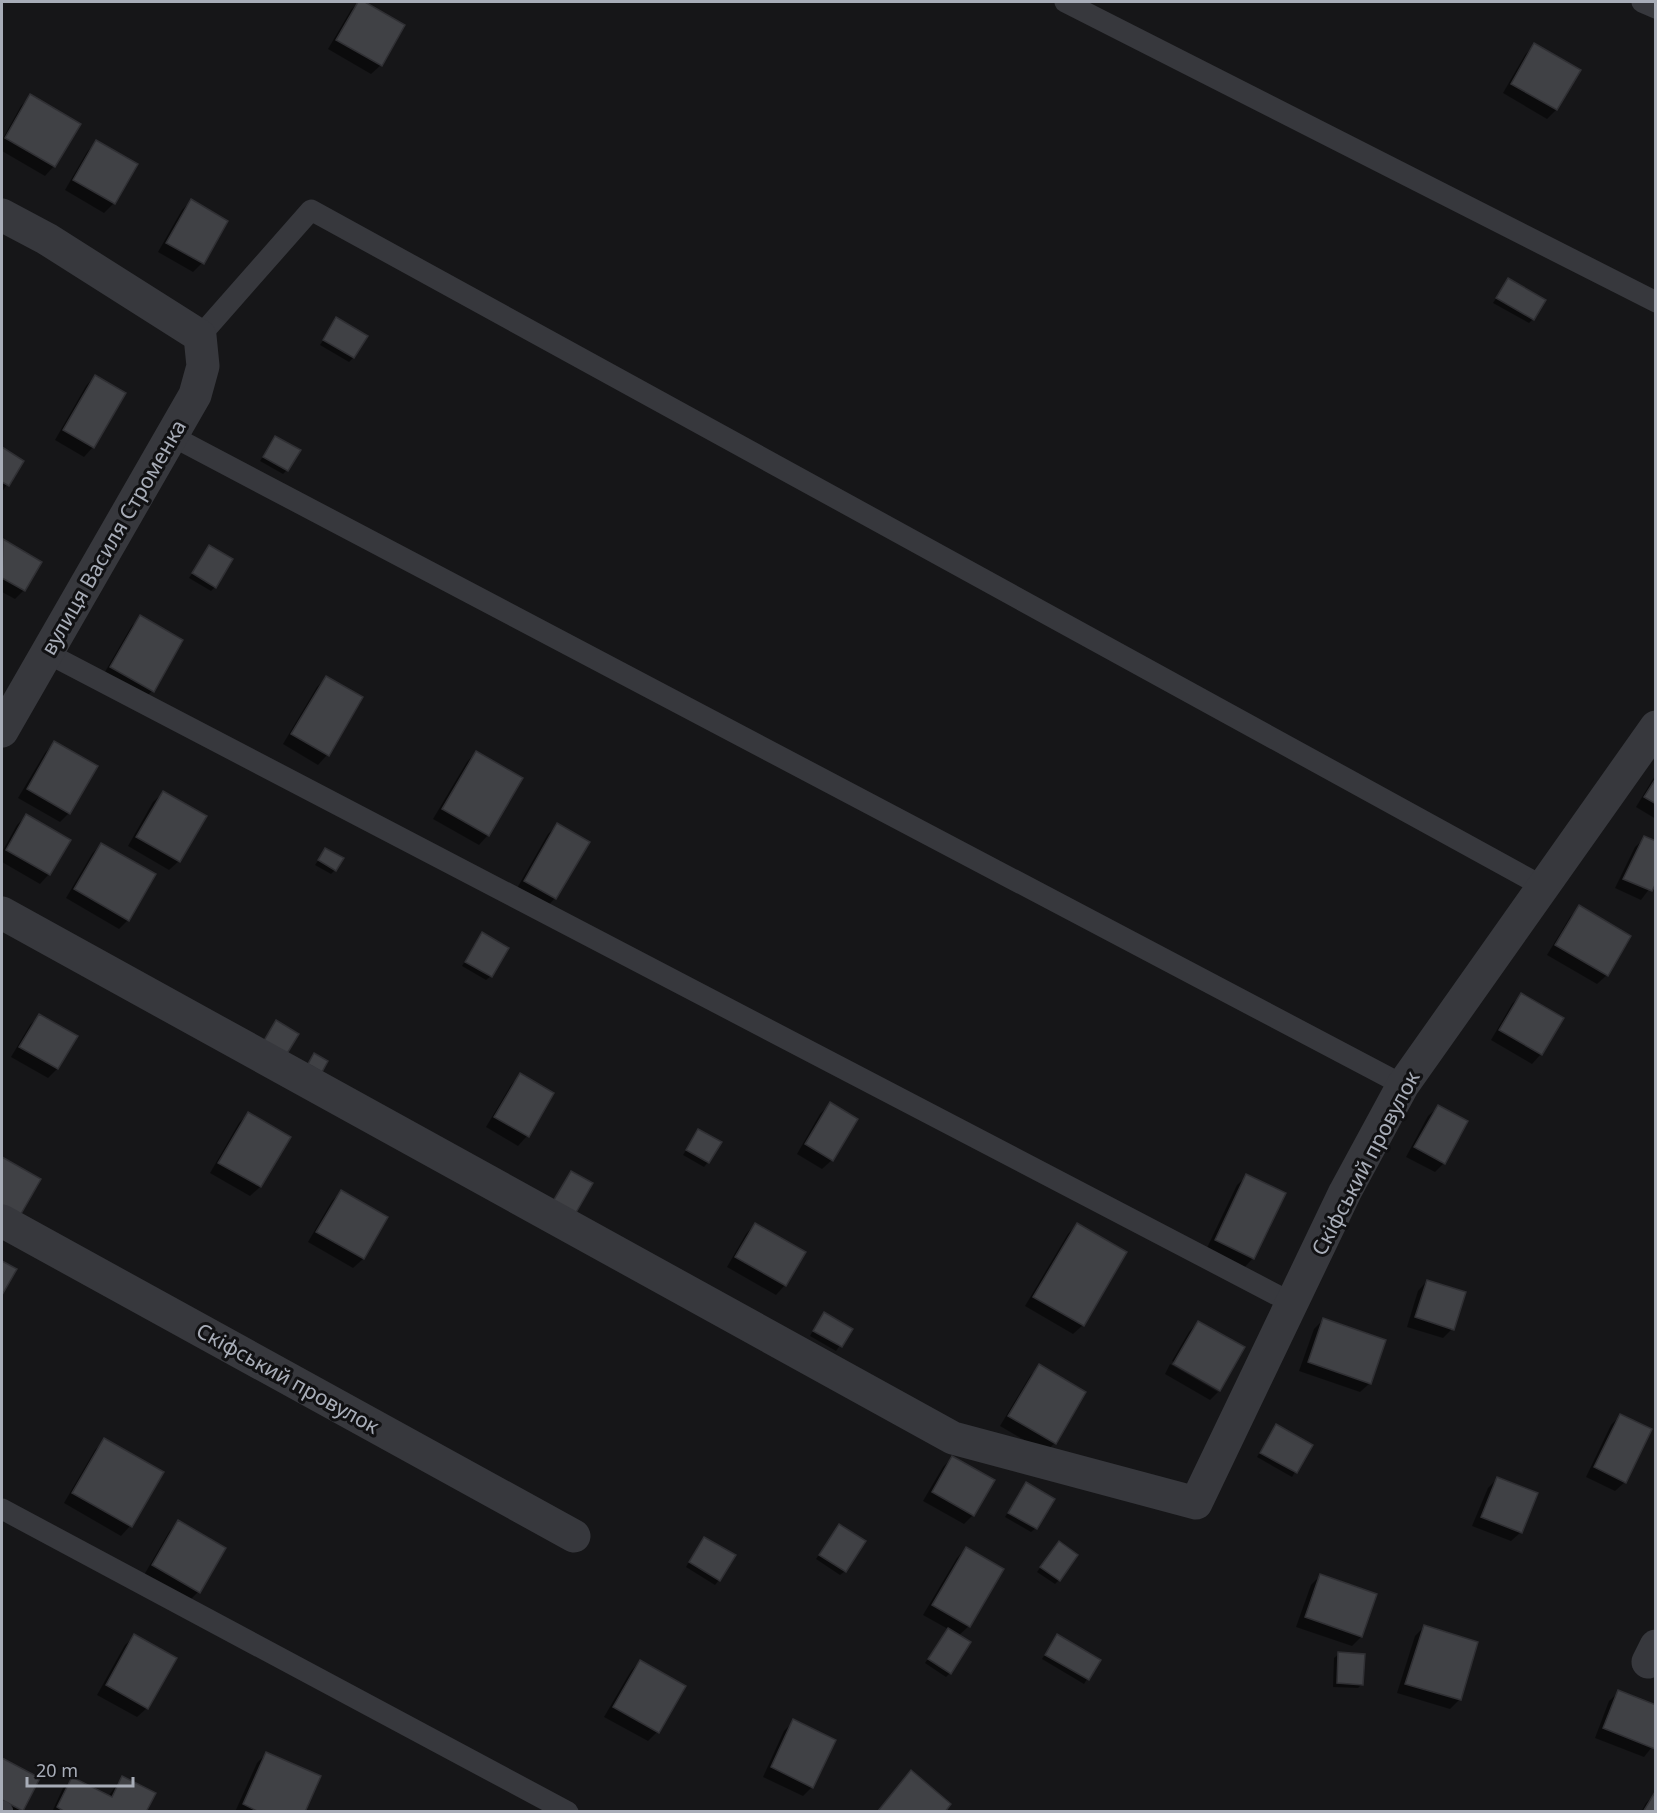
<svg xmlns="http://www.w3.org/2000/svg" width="1657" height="1813" viewBox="0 0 1657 1813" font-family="'Noto Sans',sans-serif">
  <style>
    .shadow { fill: #0007 }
    .building { fill: #404145; stroke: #303034; stroke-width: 1.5 }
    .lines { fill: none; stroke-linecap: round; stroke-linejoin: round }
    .lane { stroke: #37383d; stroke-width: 21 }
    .street { stroke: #37383d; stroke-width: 33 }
    .labels { text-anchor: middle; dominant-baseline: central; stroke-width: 6; stroke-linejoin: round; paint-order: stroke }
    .street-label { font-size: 21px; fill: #a8adb8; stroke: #111113 }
  </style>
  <rect width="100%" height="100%" fill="#161618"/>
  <g class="shadow">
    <path d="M359,2l44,24 -22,39 -10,9 -43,-25 23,-39z"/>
    <path d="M1534,45l22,65 -9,9 -44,-26 22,-38z"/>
    <path d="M31,96l48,28 -25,42 -9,10 -43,-25v-11l19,-34z"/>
    <path d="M96,142l40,23 -23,39 -9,9 -39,-23 22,-38z"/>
    <path d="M191,201l11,62 -9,9 -35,-20 24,-42z"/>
    <path d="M1508,280l25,39 -4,4 -36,-20z"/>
    <path d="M337,319l16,39 -4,4 -29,-17z"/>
    <path d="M95,376l-2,71 -9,10 -29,-17 31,-54z"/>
    <path d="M276,437l11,33 -4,4 -23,-13z"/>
    <path d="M2,449l20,12 -20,31z"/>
    <path d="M3,541l21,49 -9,9 -13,-7z"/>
    <path d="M209,547l6,40 -4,4 -22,-13z"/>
    <path d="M140,617l12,74 -9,9 -41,-23 29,-50z"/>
    <path d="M326,678l35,20 -34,57 -9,10 -35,-21 34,-57z"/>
    <path d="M54,743l15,70 -9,9 -42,-24 27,-45z"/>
    <path d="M476,752l12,83 -9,10 -46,-26 34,-57z"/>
    <path d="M1656,774v45l-20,-12z"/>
    <path d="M163,793l16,68 -10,9 -41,-24 25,-44z"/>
    <path d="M26,816l23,58 -9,10 -38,-22v-10l15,-27z"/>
    <path d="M558,825l-3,73 -9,10 -30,-18 32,-56z"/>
    <path d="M1645,838l11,42 -15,20 -26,-12 20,-41z"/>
    <path d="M101,844l27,76 -9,9 -53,-31 26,-44z"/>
    <path d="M326,849l9,21 -4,4 -16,-9z"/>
    <path d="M1579,907l28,68 -10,9 -50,-29 23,-38z"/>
    <path d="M482,934l9,42 -5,4 -24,-14z"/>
    <path d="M1521,995l20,59 -9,10 -41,-24 21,-36z"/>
    <path d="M39,1016l37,21 -19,32 -9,9 -37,-21 19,-32z"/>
    <path d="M520,1075l32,18 -25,43 -9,10 -32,-19 25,-42z"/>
    <path d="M830,1104l2,56 -10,9 -25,-15 23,-40z"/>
    <path d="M1438,1107l6,56 -9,9 -29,-15 22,-41z"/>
    <path d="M248,1114l40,23 -28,50 -10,9 -40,-23 29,-50z"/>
    <path d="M698,1131l10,31 -4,5 -21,-12z"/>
    <path d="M2,1159l37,21 -37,44z"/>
    <path d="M1247,1176l6,82 -9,10 -38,-18 31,-65z"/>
    <path d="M341,1192l45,26 -23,41 -10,9 -45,-26 24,-41z"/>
    <path d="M755,1224l30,61 -9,10 -49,-28 19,-33z"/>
    <path d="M1077,1225l6,100 -10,9 -48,-28 43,-72z"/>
    <path d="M1427,1281l25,48 -9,9 -36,-11 11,-36z"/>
    <path d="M820,1318l31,11 -15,22 -26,-15z"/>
    <path d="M1323,1320l47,63 -10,9 -61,-21 15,-42z"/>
    <path d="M1198,1322l45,26 -25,43v-3l-46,-27 17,-29z"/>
    <path d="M1170,1364l48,28 -8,8 -45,-26z"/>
    <path d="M1039,1366l16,77 -10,9 -45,-26 30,-50z"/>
    <path d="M1620,1416l5,66 -10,9 -29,-14 25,-52z"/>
    <path d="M1276,1426l35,20 -19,31 -35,-20z"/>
    <path d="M105,1440l57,33 -32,53 -9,10 -57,-33 31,-53z"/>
    <path d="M952,1458l21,57 -9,9 -41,-23 20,-34z"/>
    <path d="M1497,1479l24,53 -10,9 -39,-15 16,-38z"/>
    <path d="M1026,1484l10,44 -5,4 -26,-15z"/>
    <path d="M178,1522l20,70 -9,9 -45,-26 25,-43z"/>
    <path d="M839,1526l6,45 -5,4 -24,-16z"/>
    <path d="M700,1543l19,37 -4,5 -29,-18z"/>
    <path d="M1055,1547l4,33 -4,4 -18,-12z"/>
    <path d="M966,1548l3,78 -11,10 -8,37 -4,4 -21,-14 23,-34 -25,-14 34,-57z"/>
    <path d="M1320,1576l41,61 -9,9 -56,-19 15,-42z"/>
    <path d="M1424,1627l53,16 -18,57 -9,9 -53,-16 18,-57z"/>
    <path d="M135,1636l12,72 -10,9 -40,-22 28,-50z"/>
    <path d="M1057,1636l42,24 -15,24 -42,-25z"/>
    <path d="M1339,1654l23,30 -4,4 -25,-1 1,-29z"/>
    <path d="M640,1661l17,71 -9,9 -44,-24 27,-46z"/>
    <path d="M1619,1692l37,14v36l-12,15 -49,-19 14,-37z"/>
    <path d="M794,1721l18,66 -9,9 -40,-19 21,-46z"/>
    <path d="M266,1754l37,58h-68l22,-49z"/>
    <path d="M2,1759l36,20 -18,33h-18z"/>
    <path d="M122,1777l23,35h-93l11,-24 10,-9 35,18z"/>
    <path d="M1655,1794l1,18h-15l5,-9z"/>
  </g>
  <g class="building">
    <path d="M358,2h7l40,23 -23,41 -46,-26z"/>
    <path d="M1534,43l47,27 -24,40 -46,-26z"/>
    <path d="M30,94l51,30 -26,43 -50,-29z"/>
    <path d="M96,140l42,24 -23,40 -42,-24z"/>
    <path d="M191,199l37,22 -24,43 -38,-21z"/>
    <path d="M1508,278l38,22 -12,20 -38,-22z"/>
    <path d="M336,317l32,19 -14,22 -31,-18z"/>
    <path d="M95,375l31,18 -32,55 -31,-18z"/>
    <path d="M275,436l26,14 -13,21 -25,-14z"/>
    <path d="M2,447l22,14 -15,25 -7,-4z"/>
    <path d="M3,539l39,23 -17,29 -23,-13z"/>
    <path d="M209,545l24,14 -17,29 -24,-15z"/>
    <path d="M140,615l43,25 -29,52 -44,-25z"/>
    <path d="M326,676l37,21 -34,59 -38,-22z"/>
    <path d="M54,741l44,25 -28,48 -43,-25z"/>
    <path d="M476,751l47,27 -34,58 -47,-27z"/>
    <path d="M1656,778v26l-12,-7z"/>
    <path d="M163,791l44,25 -27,46 -44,-25z"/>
    <path d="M26,814l45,26 -21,35 -44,-25z"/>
    <path d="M557,823l33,19 -34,57 -32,-18z"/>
    <path d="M1644,836l12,5v42l-4,8 -29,-12z"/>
    <path d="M101,843l55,31 -27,47 -55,-32z"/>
    <path d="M325,848l19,10 -8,13 -18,-11z"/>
    <path d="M1579,905l52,31 -23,40 -53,-31z"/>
    <path d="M482,932l27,16 -17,29 -27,-15z"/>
    <path d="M1521,993l43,25 -22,37 -43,-25z"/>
    <path d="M39,1014l39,22 -20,33 -39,-22z"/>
    <path d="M276,1020l23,14 -14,23 -23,-13z"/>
    <path d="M314,1053l14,8 -6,11 -14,-8z"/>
    <path d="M520,1073l34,20 -25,44 -35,-20z"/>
    <path d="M830,1102l28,17 -25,42 -28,-17z"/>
    <path d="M1438,1105l30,16 -23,43 -31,-17z"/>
    <path d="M248,1112l43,25 -30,50 -43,-24z"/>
    <path d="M698,1129l24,13 -13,21 -23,-13z"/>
    <path d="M2,1157l39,22 -23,40 -16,-10z"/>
    <path d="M571,1171l22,12 -19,33 -22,-13z"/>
    <path d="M1246,1174l40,19 -32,66 -39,-19z"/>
    <path d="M341,1190l47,27 -24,42 -48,-27z"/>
    <path d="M755,1223l51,29 -20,34 -51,-29z"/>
    <path d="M1077,1223l50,29 -43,74 -51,-29z"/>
    <path d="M2,1261l15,8 -15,26z"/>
    <path d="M1427,1280l39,12 -12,38 -39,-13z"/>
    <path d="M824,1312l29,17 -11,18 -29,-16z"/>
    <path d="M1323,1318l63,22 -15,44 -63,-22z"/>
    <path d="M1198,1321l47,26 -25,44 -47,-27z"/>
    <path d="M1039,1364l47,28 -30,52 -48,-28z"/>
    <path d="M1620,1414l32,15 -26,54 -32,-16z"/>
    <path d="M1276,1424l37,21 -16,28 -37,-20z"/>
    <path d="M104,1438l60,34 -32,55 -60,-34z"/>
    <path d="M952,1456l43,24 -21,36 -42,-24z"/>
    <path d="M1497,1477l41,16 -16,40 -41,-16z"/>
    <path d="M1026,1482l29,17 -18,30 -29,-16z"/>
    <path d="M178,1520l48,28 -26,45 -48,-28z"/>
    <path d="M839,1524l27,17 -20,31 -27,-17z"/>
    <path d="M704,1537l32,18 -16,26 -31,-19z"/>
    <path d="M1059,1541l19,14 -18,26 -20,-14z"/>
    <path d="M966,1547l38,22 -34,58 -38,-22z"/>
    <path d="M1320,1574l57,20 -15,43 -57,-20z"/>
    <path d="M1424,1625l54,17 -17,58 -56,-16z"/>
    <path d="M948,1628l23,14 -20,32 -23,-15z"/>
    <path d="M134,1634l43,24 -29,51 -42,-24z"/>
    <path d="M1057,1634l44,26 -12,20 -44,-25z"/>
    <path d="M1338,1652l27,2 -2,31 -26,-2z"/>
    <path d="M640,1660l46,26 -27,47 -46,-26z"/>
    <path d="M1618,1690l38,15 -1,44 -52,-21z"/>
    <path d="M793,1719l43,21 -23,48 -42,-21z"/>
    <path d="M266,1752l55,24 -16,36h-46l-16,-8z"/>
    <path d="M2,1758l38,20 -17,33 -21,-11z"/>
    <path d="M911,1770l40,34 -6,8 -67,-1z"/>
    <path d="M122,1776l34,17 -10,19h-81l-8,-5 15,-30 40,20z"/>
    <path d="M1655,1792l1,20h-13z"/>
  </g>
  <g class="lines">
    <g class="lane">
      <path d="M1065,2l591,300"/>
      <path d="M1642,2l14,6"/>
      <path d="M200,336l111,-126 1231,676"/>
      <path d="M170,435l1233,650"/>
      <path d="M47,653l1245,650"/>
      <path d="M2,1509l566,303"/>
      <path d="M2,1811l1,1"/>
    </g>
    <g class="street">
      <path d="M2,215l45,24 153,97 3,30 -8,29 -193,336"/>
      <path d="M2,913l951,525 243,65 149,-311 58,-107 253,-358"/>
      <path d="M2,1221l572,315"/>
      <path d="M1648,1662l8,-16"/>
    </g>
  </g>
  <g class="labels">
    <g class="street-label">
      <text transform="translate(113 537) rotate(-60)">вулиця Василя Строменка</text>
      <text transform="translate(1365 1163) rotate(-62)">Скіфський провулок</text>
      <text transform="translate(288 1378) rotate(29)">Скіфський провулок</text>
    </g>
  </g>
  <rect width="1657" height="1813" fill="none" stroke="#a8adb8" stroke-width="6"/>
  <path d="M27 1777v9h106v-9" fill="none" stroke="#a8adb8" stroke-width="3"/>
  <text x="36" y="1777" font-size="18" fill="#a8adb8" stroke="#111113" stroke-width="4.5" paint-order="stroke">20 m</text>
</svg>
